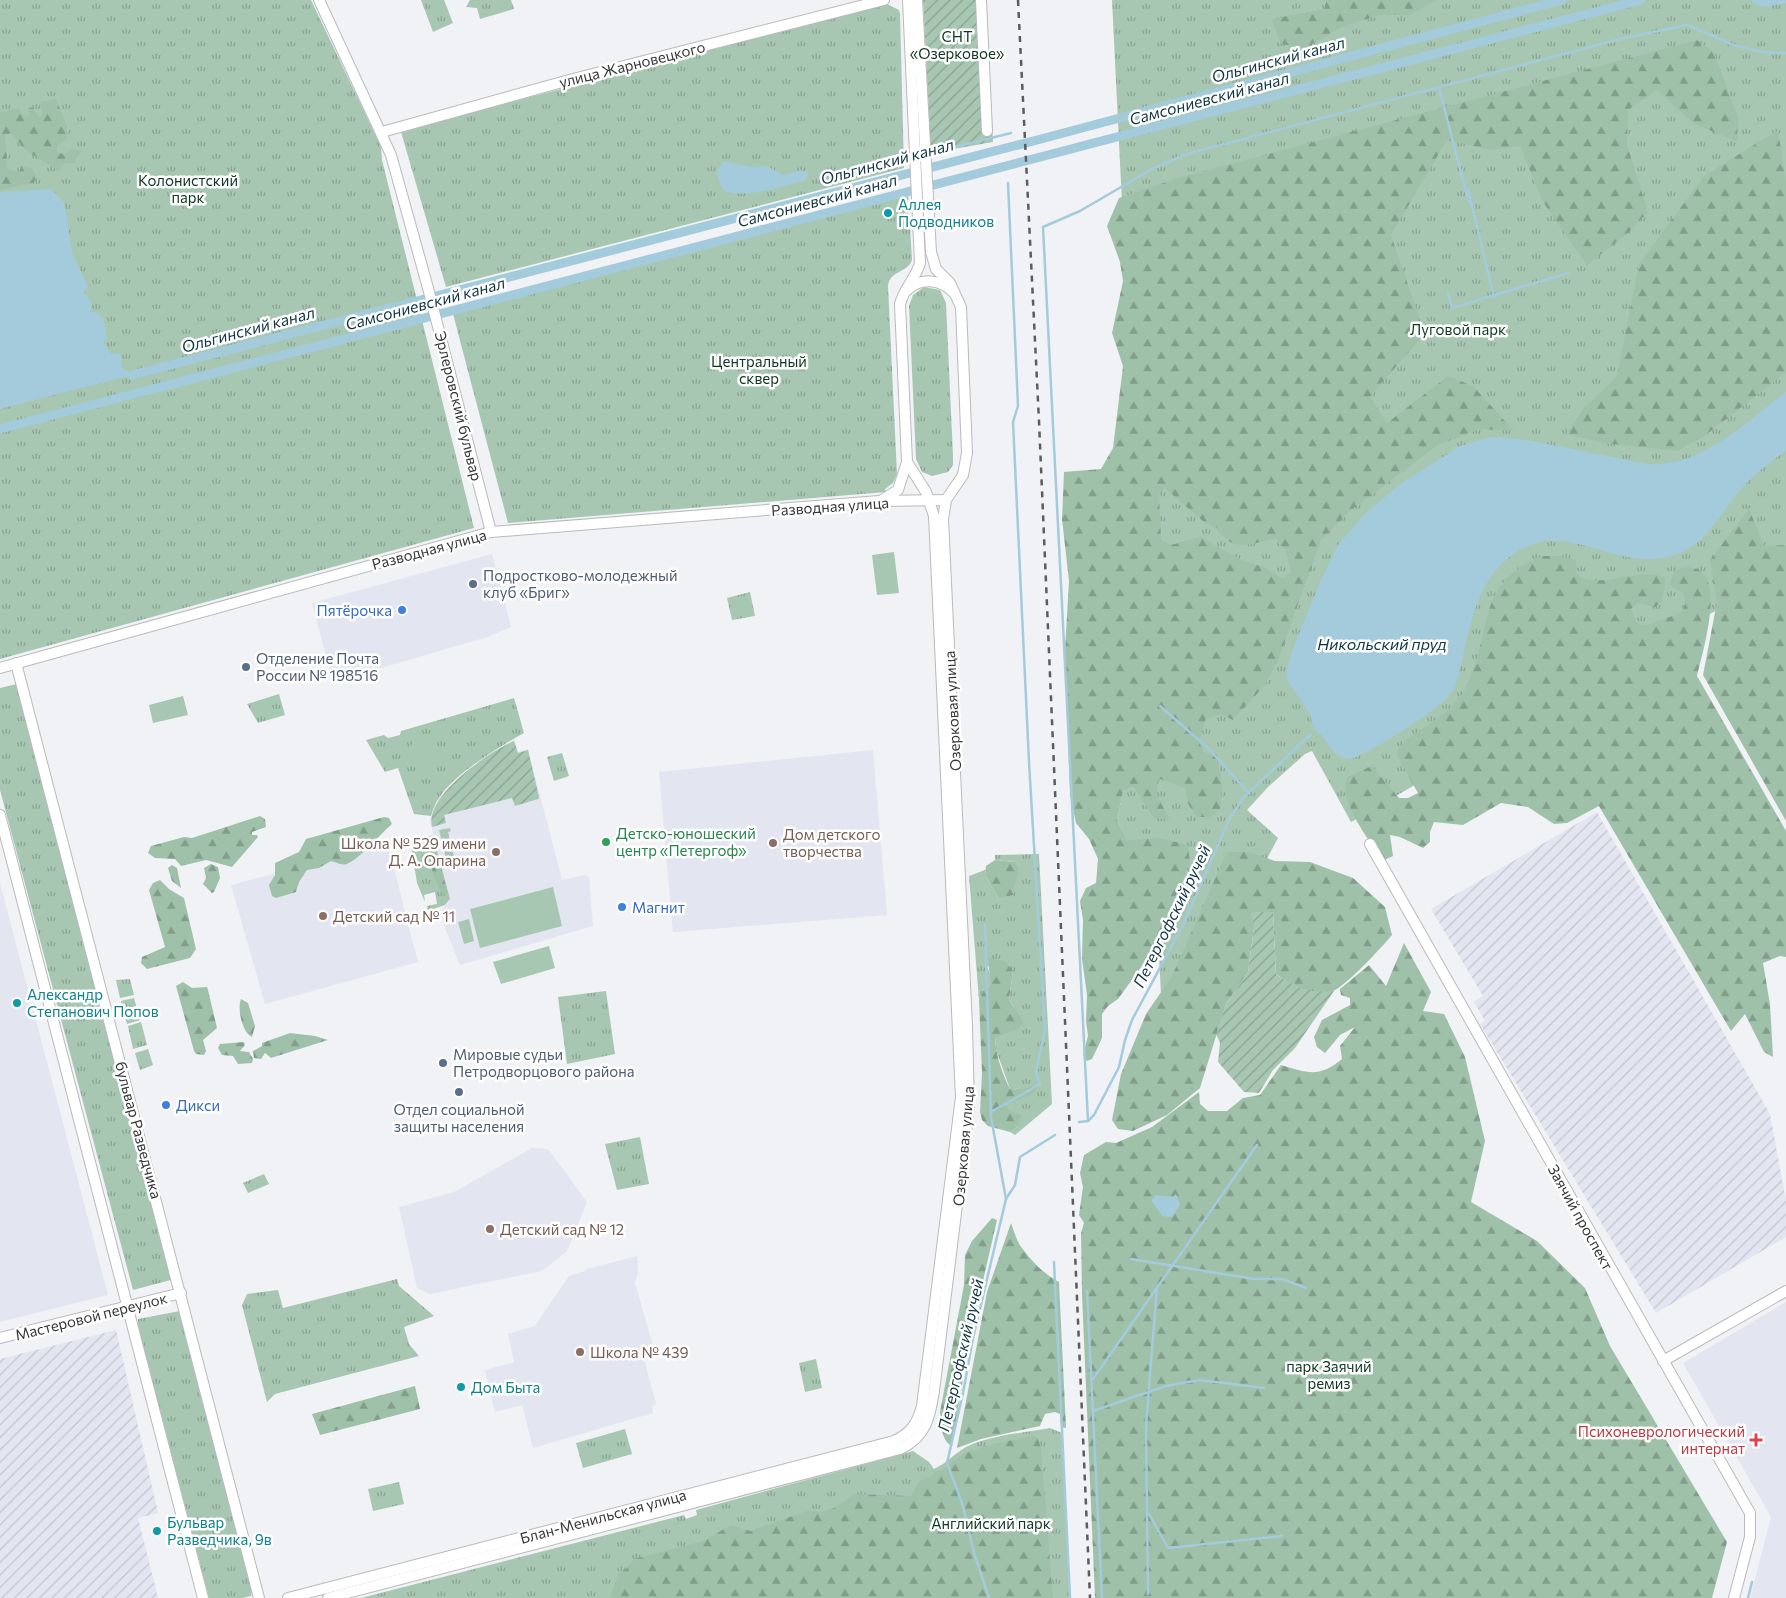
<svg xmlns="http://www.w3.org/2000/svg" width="1786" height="1598" viewBox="0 0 1786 1598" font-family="Commissioner,sans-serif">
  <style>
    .built { fill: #e3e5f0 }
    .industrial { fill: url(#industrial-furrows) }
    .grass { fill: url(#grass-tufts) }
    .forest { fill: url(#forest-firs); fill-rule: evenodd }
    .garden { fill: url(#garden-furrows) }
    .pitch { fill: #a8c7b2 }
    .water { fill: #a3cbdb }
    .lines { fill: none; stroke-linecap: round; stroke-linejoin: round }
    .stream { stroke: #a3cbdb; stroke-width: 2.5 }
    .canal { stroke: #a3cbdb; stroke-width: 9 }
    .minor-casing { stroke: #bababe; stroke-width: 12 }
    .minor { stroke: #fff; stroke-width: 10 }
    .rail { stroke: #5c5c5d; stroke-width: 2.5; stroke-dasharray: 6 6; stroke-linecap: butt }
    .culture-dot { fill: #0f9aa8; stroke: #fff; stroke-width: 2 }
    .service-dot { fill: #5c6f8a; stroke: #fff; stroke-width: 2 }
    .shop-dot { fill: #3f7fe0; stroke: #fff; stroke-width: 2 }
    .leisure-dot { fill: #2e9e5b; stroke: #fff; stroke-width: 2 }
    .education-dot { fill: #8d6e63; stroke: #fff; stroke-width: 2 }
    .health-dot { fill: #e0444e; stroke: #fff; stroke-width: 2 }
    .labels { text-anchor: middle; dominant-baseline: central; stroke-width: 5; stroke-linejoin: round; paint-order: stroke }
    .park-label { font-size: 15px; fill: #0e3821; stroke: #fff }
    .street-label { font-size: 15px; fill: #373738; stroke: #fff }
    .culture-label { font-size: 15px; fill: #0d838f; stroke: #fff; text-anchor: start }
    .service-label { font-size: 15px; fill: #4e5e75; stroke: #fff; text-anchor: start }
    .shop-label { font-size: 15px; fill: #366cbe; stroke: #fff; text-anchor: start }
    .leisure-label { font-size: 15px; fill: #27864d; stroke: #fff; text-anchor: start }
    .education-label { font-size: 15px; fill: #785e54; stroke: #fff; text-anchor: start }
    .health-label { font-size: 15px; fill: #be3a42; stroke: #fff; text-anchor: end }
    .water-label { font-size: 16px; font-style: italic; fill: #113642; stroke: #fff }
  </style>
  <defs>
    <pattern id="industrial-furrows" width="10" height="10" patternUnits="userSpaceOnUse" patternTransform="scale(1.25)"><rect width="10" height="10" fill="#e3e5f0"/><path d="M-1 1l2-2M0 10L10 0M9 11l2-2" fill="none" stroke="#c3c5cf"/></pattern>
    <pattern id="grass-tufts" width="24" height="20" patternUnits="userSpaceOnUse" patternTransform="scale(1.25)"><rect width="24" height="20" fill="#a8c7b2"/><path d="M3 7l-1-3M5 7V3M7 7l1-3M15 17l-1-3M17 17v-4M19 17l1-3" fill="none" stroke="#8aa292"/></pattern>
    <pattern id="forest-firs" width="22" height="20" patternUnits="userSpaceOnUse" patternTransform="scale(1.25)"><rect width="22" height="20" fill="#9fc1aa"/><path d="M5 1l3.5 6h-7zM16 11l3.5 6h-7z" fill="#829e8b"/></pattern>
    <pattern id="garden-furrows" width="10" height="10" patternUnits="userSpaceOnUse" patternTransform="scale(1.25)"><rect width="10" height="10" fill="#a8c7b2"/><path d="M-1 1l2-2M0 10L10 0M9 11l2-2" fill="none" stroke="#8aa292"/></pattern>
  </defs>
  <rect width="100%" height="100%" fill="#f1f2f5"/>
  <g class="built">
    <path d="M492,554l19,73 -24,10 -154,45 -21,-79z"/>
    <path d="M514,740l4,12 10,-3 34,131 23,-5 4,2 4,49 -133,39 -21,-52 11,-13 -20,-79 1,-4 8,-20 21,-21z"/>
    <path d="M873,750l14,165 -214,17 -14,-160z"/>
    <path d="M379,846l10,3 29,113 -153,42 -34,-119z"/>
    <path d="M0,883l108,412 -108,27z"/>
    <path d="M532,1148l16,1 39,53 -20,49 -25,20 -112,23 -13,-6 -18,-81 55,-15z"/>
    <path d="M637,1256l1,16 -3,11 19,66 -11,6 13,49 -4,2 1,7 -120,35 -11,-43 -27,7 -10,-42 29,-8 -6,-28 27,-8 34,-50 16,-5 2,-2z"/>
    <path d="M1786,1302v296h-36l21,-81 -88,-154z"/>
  </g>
  <g class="industrial">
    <path d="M1597,812l173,302 16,87v36l-130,76 -176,-289 5,-3 -11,-19 9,-6 -52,-87z"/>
    <path d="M116,1330l42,183 -20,5 20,80h-158v-239z"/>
  </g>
  <g class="grass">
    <path d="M0,0h311l70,147 1,13 92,368 -474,131z"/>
    <path d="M421,0h23l9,23 -20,9z"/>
    <path d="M470,0h41l3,9 -34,10 -3,-11 -11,-1z"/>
    <path d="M1112,0h674v570l-435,252 -39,-71 -7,3 -37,33 -21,23 31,28 -114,215 -11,-214 -26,2 -10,-21 6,-28 10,-5 19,26z"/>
    <path d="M887,4l12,6 1,4 4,154 -458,119 -45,-155 2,-2z"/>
    <path d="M908,193l4,67c-4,13 -22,10 -24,26l9,188 -4,9 -8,6 1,3 -378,31 -55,-209z"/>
    <path d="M924,287l16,3 6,13 7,153v9l-5,7 -16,4 -10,-4 -6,-13 -7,-153 4,-11z"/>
    <path d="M750,592l5,24 -23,4 -5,-22z"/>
    <path d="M17,684l154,596 -38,10 -133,-500v-102z"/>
    <path d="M279,694l6,21 -27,8 -11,-19z"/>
    <path d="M514,698l10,35c-25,14 -70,41 -85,65 -4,5 -6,12 -8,18l-17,-2 -16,-46 -13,4 -19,-32 18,-5 4,3 12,-3 1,-4z"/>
    <path d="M562,753l7,23 -15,5 -7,-24z"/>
    <path d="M450,828l1,3 -3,1 6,24 -8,2 -7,-28z"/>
    <path d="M433,835l17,64 -5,6 -17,6 -1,-5 10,-2 -2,-12 -11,3 1,7 -8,-19 -6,-37 5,-5z"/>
    <path d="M1039,854l13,250 -37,31 -5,-3 7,-5 -12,-22 32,-17c-9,-2 -17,2 -27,1l-14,-39 -1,-13 9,-3 10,-27 -5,-7 4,-29 -26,-5 5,12 -2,8 -6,3 -5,11 -10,-124 16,-6v5l14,24 14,-4 2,-33 -20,-2v-5z"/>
    <path d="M130,979l4,16 -14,3 -4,-18z"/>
    <path d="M606,991l9,63 -48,10 -9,-67z"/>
    <path d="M134,998l6,22 -13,4 -6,-23z"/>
    <path d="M141,1022l6,23 -14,4 -5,-23z"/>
    <path d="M148,1049l5,16 -13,5 -5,-17z"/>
    <path d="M640,1137l9,47 -32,6 -12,-46z"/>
    <path d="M264,1174l5,10 -21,9 -5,-10z"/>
    <path d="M397,1279l2,7 35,30 -30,11 5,17 10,12 -144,38 -8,8 -25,-97 5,-11 31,-4 5,18z"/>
    <path d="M180,1311l72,280 -1,5 -8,2h-34l-71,-272v-7z"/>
    <path d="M816,1359l6,29 -17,4 -6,-29z"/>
    <path d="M1050,1428l12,5 8,165h-709l323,-83 2,4 11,-4 -1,-5 217,-59 16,11 5,7c13,-6 21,-16 32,-22 25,-12 57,-14 84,-19z"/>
    <path d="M625,1429l7,25 -49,14 -7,-25z"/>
    <path d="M399,1482l5,22 -31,7 -5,-22z"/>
  </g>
  <g class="forest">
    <path d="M1327,0h109l-26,15h-31l-39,13 -35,20 -24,-4 -10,-25 53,-10z"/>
    <path d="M1697,40l17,12 24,66 -1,24 -44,-19 -36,-33 -29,20 -1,35 21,67 -20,21 -41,32 -44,-63 -23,-56 -30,4 -43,-10 -56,95 34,99 -55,62 17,27 61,-47 25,10 41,45 -34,-2 -42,16 -88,66 -29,29 -43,120 -13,25 -32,35 -12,-6 -15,5 -7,23 5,10 13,3 5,28 -1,25 -11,9h-13l-9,-13 -3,-16 -25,-9c-9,15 4,27 10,41l-16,-2 -21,-31 -10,5 -6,28 10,20 33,-2 28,7 2,17 -29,67 -14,30 -29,40 -10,7 -6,8v24l-10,21 -5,2 -4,-6 5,-19 -2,-15 1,-26 -5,-36 1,-39 -3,-19 6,-13 10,-5 2,-24 -9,-20 -13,-16 -6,-28 -5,-145 4,-69 -7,-62 2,-47 37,-3 12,-21 10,-82 -11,-33 11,-52 -3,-19 -13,-36 12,-28 59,-20zM1165,488l40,35 12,5c15,26 34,16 58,10l11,13 5,21 -8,6 -20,-11 -23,-8 -39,-22 -30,8 -10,-5 -2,-47z"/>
    <path d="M56,99l11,27v13l-10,7v7l10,1 3,-5 11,2 -7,12 -11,1 -4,7 -34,-21 -14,-17 -6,2 2,34 12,3 3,-7 11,4 4,9 -4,5 -33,7v-78l19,-4 5,8h5l-1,-9 5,1 6,9 3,-2 -1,-13z"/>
    <path d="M1778,130l8,52v190l-79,62 -29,17 -75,-8 -36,-9 16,-25 34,-33 22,-112 65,-88z"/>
    <path d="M1749,509l15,37 22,-1v276l-83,-146 14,-73 -7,-42z"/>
    <path d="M1542,556h17l17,4 1,14c21,18 62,-9 89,4l-4,22 -6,7 -19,-4 -6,6 5,13 7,3 7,-1 31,-11 4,-9 -1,-11 -12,-6 -2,-5 4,-11c7,-4 15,-5 23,-2 28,11 5,85 0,107l89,155v126l-6,-1 -17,7 7,41 3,53 -9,-5 -19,-38 -14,17 -132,-225 -32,17 -13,1 -26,-17 -27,-4 -38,22 -29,-3 -4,10v10l-7,6 -23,-11 -10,-2 3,21 -11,5c-13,-23 -44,-58 -35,-84l25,-11 27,32h9l10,-5 -21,-37 1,-7 6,-7c20,-16 51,-31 62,-55 28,-55 7,-103 76,-131z"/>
    <path d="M260,816l5,3 1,8 -14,5v3h5l1,2 -26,30 -26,-7 -25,6 -6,-7 -20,-1 -7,-5 3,-7 33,-9 8,1z"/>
    <path d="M384,817l5,1 3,6c-13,11 -30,33 -45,40 -6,2 -11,-2 -16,-3l-12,7 -12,2 -8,12 -3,10 -20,6 -4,-2 -3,-11 6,-10v-12l24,-11 7,-13z"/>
    <path d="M436,852l12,41 -2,2 -4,-1c-5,-9 -14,-29 -10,-39z"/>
    <path d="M1227,852h22l26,9 35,1 43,16 32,29 7,28c-10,12 -46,51 -59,56 -19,7 -42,-6 -57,-17l-3,-62 -19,16 -6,44 -22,32 -26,84 -33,27 -34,16 -15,-2 -6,-9 9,-46 25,-60 26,-38z"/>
    <path d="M995,860l20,2 4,6 -6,27 -14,4 -14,-24 1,-9z"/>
    <path d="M211,864l7,3 2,11 -6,14 -2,1 -9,-9 3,-6 -2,-10z"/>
    <path d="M172,865l5,3 4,20 -9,-7 -4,-13z"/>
    <path d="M160,880l9,9 15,9 12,51 -6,9 -43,11 -6,-6 1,-6 23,-10 -16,-57 4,-7z"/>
    <path d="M1404,943l27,49 -8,19 21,3 21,43 20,84 -14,61 66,39 48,47 25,58 117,196 -15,56h-617l-13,-304 -1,-61 3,-10 -5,-8 4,-28 -3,-14 4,-18 22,-13 10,1 36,-16 47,-35 1,12 8,7h19l16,-13 17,-3 21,-30c27,8 38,13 61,-6l-2,-13 15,-19 -15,8 -15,18 -8,-6 -3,-10 8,-17 28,-15v-7l-9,-3 -1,-6 29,-24 17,21z"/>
    <path d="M989,958l16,3 8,10 -4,29 15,22 -6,7 -23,9c1,18 7,35 15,51 10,1 18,-3 28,-2l-6,7 -27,11 6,7 11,3 -5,12 -7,5 -22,-6 -6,-6 -2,-8 2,-39 -3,-73 5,-11 6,-3c2,-10 -3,-18 -1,-28z"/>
    <path d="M183,982l9,6 15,-1 1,3 9,38 -14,12 3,11 -2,4 -8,-1 -2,-3 -18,-65z"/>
    <path d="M241,999l7,4 7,23 -3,11c-10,-4 -15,-29 -11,-38z"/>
    <path d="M290,1033l25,3 13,4 -57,18 -6,-5 -4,6 -7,-1 -1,-7 9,-5v-3z"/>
    <path d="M244,1042l1,3 -5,6 9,1 4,7 -1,4 -14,1 -5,-8 -11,-1 -4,-7 2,-4z"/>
    <path d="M992,1218l5,2 -27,117 -18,109c-11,-5 -11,-23 -12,-34l24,-127 1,-30 7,-14z"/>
    <path d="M1011,1223c3,8 6,19 11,25 10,14 22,26 37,34l7,146 -5,-1 -1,-13 -5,-2 -10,2 -5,12 -59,13 -24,9 30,-156z"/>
    <path d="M415,1386l5,23 -100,26 -8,-21z"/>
    <path d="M1033,1436l5,2 3,11 12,149h-443l8,-24 7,-4 9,-11 69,-18 28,-16 19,6 57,-20 14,1 13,-4 21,-14 56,2 9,-16 12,-4 3,-5h6l24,-18 27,-9z"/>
  </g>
  <g class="garden">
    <path d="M923,0h63l7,142 -62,11z"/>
    <path d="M514,741l4,12 10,-3 11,47 -1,2 -23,7 -3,-8 -68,17 2,8 -14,4c-8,-31 57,-75 82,-86z"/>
    <path d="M1251,912h22l3,62c21,15 33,19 58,17l-39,57 -22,22 -14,23 -15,-1 -26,-30 2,-19 -4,-9 10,-30 22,-32 6,-44z"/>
  </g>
  <g class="pitch">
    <path d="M894,552l5,41 -22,2 -5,-40z"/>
    <path d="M183,696l5,19 -35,8 -4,-18z"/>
    <path d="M419,738h7l2,3 7,27 -4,5 -9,3 -4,-4 -7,-27z"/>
    <path d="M553,887l9,39 -82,22 -10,-39z"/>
    <path d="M469,919l5,22 -10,3 -6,-22z"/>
    <path d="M549,946l6,22 -54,16 -8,-22z"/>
  </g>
  <g class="water">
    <path d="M1751,0h35v3c-14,2 -24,8 -35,-3z"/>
    <path d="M723,161l29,6 15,-1 16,9 18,-5 8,3 -3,7c-25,6 -56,19 -82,11l-8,-17z"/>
    <path d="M51,189l13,13 9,53 15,31 -4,6 8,12 -2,8 9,1c6,9 7,16 8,26l-4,3 8,12h10l1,13 10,8 -132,34v-217z"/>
    <path d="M1786,392v59c-15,10 -31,23 -43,36 -27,29 -36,63 -80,71 -56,10 -103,-44 -156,1 -29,25 -36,62 -44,97 -3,10 -4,21 -8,30 -2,4 -5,9 -8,12 -14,15 -76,54 -96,61 -15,0 -23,-15 -31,-26l-2,1 -5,-7 -3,-13 -23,-34 -1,-7 6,-22 28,-69 18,-37 26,-30 35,-30 61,-39 32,-9 35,3 120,24c55,4 98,-41 139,-72z"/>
    <path d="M1176,1194l4,11 -8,12 -10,-1 -11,-16 5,-5 17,2z"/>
  </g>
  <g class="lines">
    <g class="stream">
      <path d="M1439,88l29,111 4,6"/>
      <path d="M939,151l72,-18"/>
      <path d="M1468,189l26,108"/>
      <path d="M1448,293l4,15 116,-35"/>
      <path d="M1160,706l47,41 41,45"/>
      <path d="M985,925l6,192 15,82"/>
      <path d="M991,1112l49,-28 -4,-12 9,-42 -16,-268 -16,-340 5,-16 -10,-223"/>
      <path d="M1088,1121l-45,-894 37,-16 72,-42 35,-15 437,-116 64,-13 45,20 35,8h18"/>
      <path d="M1079,1122l9,-1 6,-6 25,-48 6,-27 7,-20 51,-95 47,-107 14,-21 67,-63"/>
      <path d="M1131,1259l123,20h28l24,9"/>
      <path d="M1054,1262l16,336"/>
      <path d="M1087,1291l15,307"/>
      <path d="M1093,1379l164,-234"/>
      <path d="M1093,1411l73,-25 33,-6 65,8"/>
      <path d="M1149,1514l19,34 114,-12"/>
      <path d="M1148,1594l-2,-169 11,-138"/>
      <path d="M989,1598l-15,-45 -12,-50 -15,-40 16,-70 10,-55 33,-139 9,-14 5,-28 35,-22"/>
      <path d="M1748,1598l4,-16"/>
    </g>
    <g class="canal">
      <path d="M132,375l909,-236 521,-139"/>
      <path d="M0,429l1641,-429"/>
    </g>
    <defs>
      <g id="minor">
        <path d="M319,0l72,155 37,133 63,244"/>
        <path d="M981,0l6,131"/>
        <path d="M382,132l191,-53 311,-79"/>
        <path d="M907,290c14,-13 34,-11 47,3"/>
        <path d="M882,500l16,-10 9,-28 -7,-158c4,-16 16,-26 20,-41l-12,-263"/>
        <path d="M16,663l243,935"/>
        <path d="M0,668l491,-136 388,-31 67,-1"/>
        <path d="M0,815l203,783"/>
        <path d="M1370,844l380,669v24l-16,61"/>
        <path d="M0,1338l181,-45"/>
        <path d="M1663,1361l123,-70"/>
        <path d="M288,1598l606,-157c17,-8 23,-17 28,-35l39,-309 -27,-581 -8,-24 -19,-30"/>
        <path d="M328,1598l572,-149c26,-12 30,-32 34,-58l35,-283 -2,-82 -24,-507 3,-19 17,-25 4,-22 -6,-146 -11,-24 -14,-14 -5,-17 -14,-252"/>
      </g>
    </defs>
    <use href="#minor" class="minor-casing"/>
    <use href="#minor" class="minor"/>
    <path class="rail" d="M1018,0l21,421 51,1177"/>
  </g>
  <g class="culture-dot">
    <circle cx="888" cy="213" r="5"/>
    <circle cx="17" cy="1003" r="5"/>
    <circle cx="461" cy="1387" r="5"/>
    <circle cx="157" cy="1531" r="5"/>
  </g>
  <g class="service-dot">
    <circle cx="473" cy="584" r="5"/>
    <circle cx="246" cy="667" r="5"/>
    <circle cx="443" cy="1063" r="5"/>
    <circle cx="459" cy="1092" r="5"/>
  </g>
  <g class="shop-dot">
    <circle cx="402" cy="610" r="5"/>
    <circle cx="622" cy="907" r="5"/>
    <circle cx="166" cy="1105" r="5"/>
  </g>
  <circle class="leisure-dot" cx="606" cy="842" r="5"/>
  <g class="education-dot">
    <circle cx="773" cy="843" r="5"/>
    <circle cx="496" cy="852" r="5"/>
    <circle cx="323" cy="916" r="5"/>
    <circle cx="490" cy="1229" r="5"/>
    <circle cx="580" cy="1352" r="5"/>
  </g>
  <path class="health-dot" d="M1753.5 1432.5h5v5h5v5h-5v5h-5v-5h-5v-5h5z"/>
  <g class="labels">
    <g class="park-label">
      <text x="957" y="36">СНТ<tspan x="957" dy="17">«Озерковое»</tspan></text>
      <text x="188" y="180">Колонистский<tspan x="188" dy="17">парк</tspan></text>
      <text x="1458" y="329">Луговой парк</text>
      <text x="759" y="361">Центральный<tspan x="759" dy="17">сквер</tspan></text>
      <text x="1329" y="1366">парк Заячий<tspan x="1329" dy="17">ремиз</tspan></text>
      <text x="991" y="1523">Английский парк</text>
    </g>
    <g class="street-label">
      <text transform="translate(632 64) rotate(-14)">улица Жарновецкого</text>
      <text transform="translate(459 406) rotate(76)">Эрлеровский бульвар</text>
      <text transform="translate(830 506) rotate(-4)">Разводная улица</text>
      <text transform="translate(429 549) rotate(-15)">Разводная улица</text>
      <text transform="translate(952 711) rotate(-93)">Озерковая улица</text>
      <text transform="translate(139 1130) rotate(75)">бульвар Разведчика</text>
      <text transform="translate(963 1146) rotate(-85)">Озерковая улица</text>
      <text transform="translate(1581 1217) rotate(61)">Заячий проспект</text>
      <text transform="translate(91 1316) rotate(-14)">Мастеровой переулок</text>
      <text transform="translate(603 1516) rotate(-15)">Блан-Менильская улица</text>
    </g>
    <g class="culture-label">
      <text x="898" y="204">Аллея<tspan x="898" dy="17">Подводников</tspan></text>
      <text x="27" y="994">Александр<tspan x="27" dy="17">Степанович Попов</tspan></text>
      <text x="471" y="1387">Дом Быта</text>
      <text x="167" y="1522">Бульвар<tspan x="167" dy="17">Разведчика, 9в</tspan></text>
    </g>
    <g class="service-label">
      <text x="483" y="575">Подростково-молодежный<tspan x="483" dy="17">клуб «Бриг»</tspan></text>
      <text x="256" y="658">Отделение Почта<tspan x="256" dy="17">России № 198516</tspan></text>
      <text x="453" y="1054">Мировые судьи<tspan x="453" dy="17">Петродворцового района</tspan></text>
      <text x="459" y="1109" text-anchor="middle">Отдел социальной<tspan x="459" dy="17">защиты населения</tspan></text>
    </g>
    <g class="shop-label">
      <text x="392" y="610" text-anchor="end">Пятёрочка</text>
      <text x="632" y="907">Магнит</text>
      <text x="176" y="1105">Дикси</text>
    </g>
    <g class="leisure-label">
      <text x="616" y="833">Детско-юношеский<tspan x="616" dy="17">центр «Петергоф»</tspan></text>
    </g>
    <g class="education-label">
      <text x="783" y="834">Дом детского<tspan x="783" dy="17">творчества</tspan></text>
      <text x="486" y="843" text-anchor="end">Школа № 529 имени<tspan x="486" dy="17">Д. А. Опарина</tspan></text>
      <text x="333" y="916">Детский сад № 11</text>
      <text x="500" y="1229">Детский сад № 12</text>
      <text x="590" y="1352">Школа № 439</text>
    </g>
    <g class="health-label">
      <text x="1745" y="1431">Психоневрологический<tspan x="1745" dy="17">интернат</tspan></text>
    </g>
    <g class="water-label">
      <text transform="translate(1278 59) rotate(-15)">Ольгинский канал</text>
      <text transform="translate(1209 98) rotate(-15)">Самсониевский канал</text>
      <text transform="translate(887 161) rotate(-15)">Ольгинский канал</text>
      <text transform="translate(817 200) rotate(-15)">Самсониевский канал</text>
      <text transform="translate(425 303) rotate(-15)">Самсониевский канал</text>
      <text transform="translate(248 329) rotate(-15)">Ольгинский канал</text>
      <text x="1382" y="643">Никольский пруд</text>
      <text transform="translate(1171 916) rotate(-64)">Петергофский ручей</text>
      <text transform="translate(960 1355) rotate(-77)">Петергофский ручей</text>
    </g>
  </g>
</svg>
